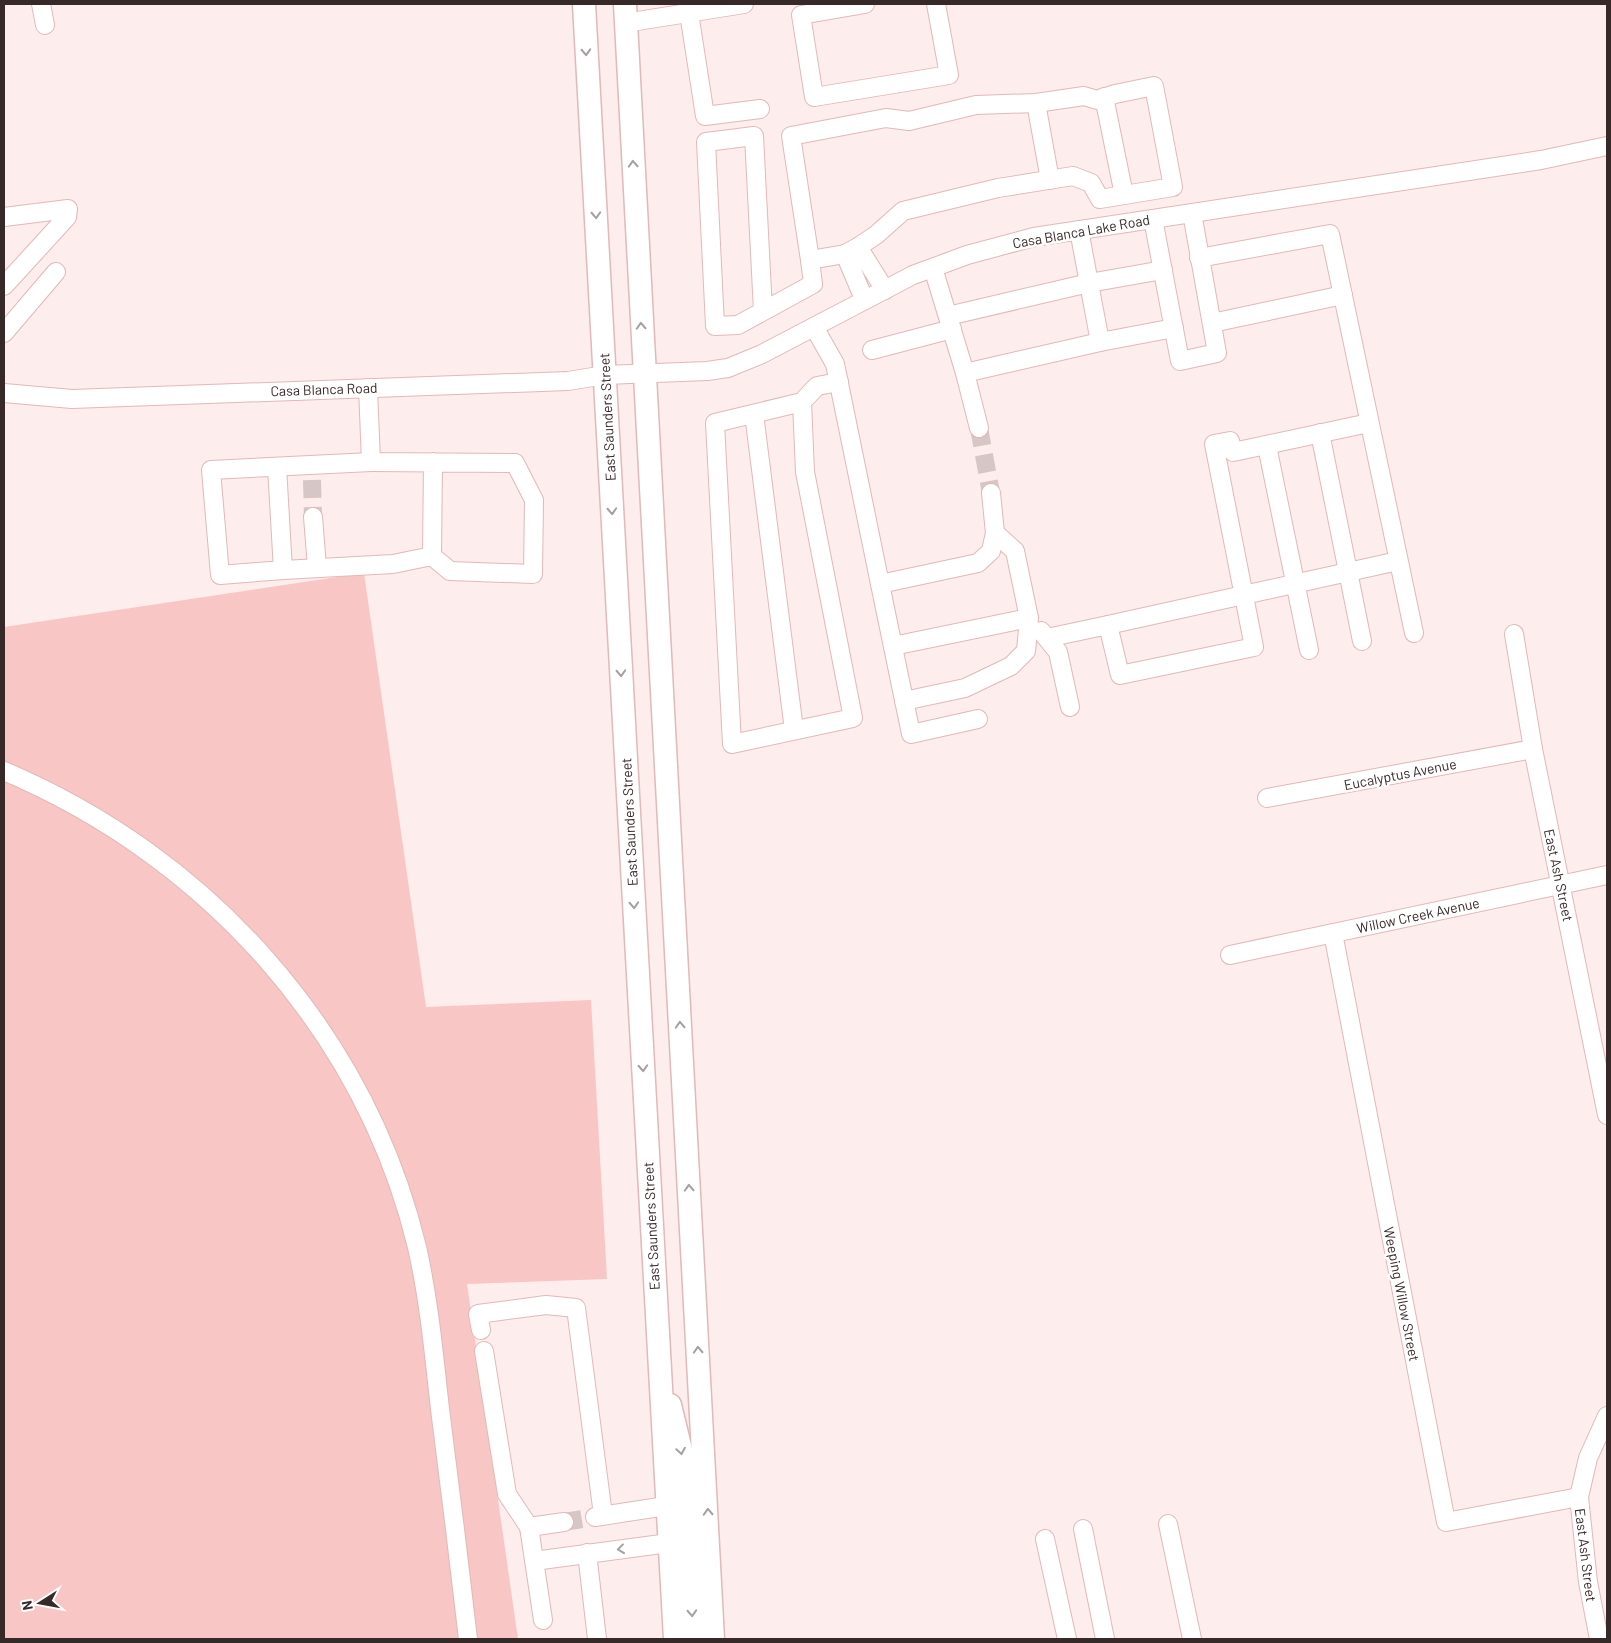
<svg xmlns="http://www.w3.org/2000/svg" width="1611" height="1643" viewBox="0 0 1611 1643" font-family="Barlow,sans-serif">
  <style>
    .green { fill: #f8c6c4 }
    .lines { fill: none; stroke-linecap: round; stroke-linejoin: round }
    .minor-tunnel { stroke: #d6c6c5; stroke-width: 18; stroke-dasharray: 18 9; stroke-linecap: butt }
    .minor-casing { stroke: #e0b9b8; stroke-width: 20 }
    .major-casing { stroke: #e0b9b8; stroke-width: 25 }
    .minor { stroke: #fff; stroke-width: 18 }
    .major { stroke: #fff; stroke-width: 22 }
    .oneway { stroke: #a59f9f }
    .labels { text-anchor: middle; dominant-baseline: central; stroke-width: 5; stroke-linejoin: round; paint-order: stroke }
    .street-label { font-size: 14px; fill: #382929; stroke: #fefefe }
  </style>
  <rect width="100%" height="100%" fill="#fdedec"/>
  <path class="green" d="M364,573l62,434 165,-7 16,279 -140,5 51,355h-514v-1012z"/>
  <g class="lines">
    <g class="minor-tunnel">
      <path d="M979,428l12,65"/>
      <path d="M312,480l1,37"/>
      <path d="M564,1522l31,-5"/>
    </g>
    <defs>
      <g id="minor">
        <path d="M41,4l4,21"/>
        <path d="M865,4l-64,11 13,82 135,-22 -13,-71"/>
        <path d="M689,13l16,103 55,-7"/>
        <path d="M625,23l119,-19"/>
        <path d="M1104,97l20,98"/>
        <path d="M1036,103l14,77"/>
        <path d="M4,217l64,-8 -1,8 -63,69"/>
        <path d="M1153,219l27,142 37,-8 -25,-140"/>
        <path d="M1079,230l21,112"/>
        <path d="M845,254l-35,6 -19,-124 95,-18 23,3 67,-16 60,-2 48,-7 13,4 18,-6 39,-8 19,101 -73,12 -9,-16 -18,-7 -75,12 -95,23 -27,24 -18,12"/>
        <path d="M1199,258l131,-24 84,399"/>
        <path d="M933,268l32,105 14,55"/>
        <path d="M864,299l-19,-45 13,-7 27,43"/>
        <path d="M763,311l-9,-175 -48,6 9,184 23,-1 75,-41 -3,-24"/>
        <path d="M948,316l141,-33 74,-13"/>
        <path d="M1212,323l131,-28"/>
        <path d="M814,327l21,37 45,220 98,-21 13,-12 4,-18 -4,-40"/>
        <path d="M4,333l52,-61"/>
        <path d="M872,350l80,-21"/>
        <path d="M965,373l135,-31 74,-14"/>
        <path d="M368,388l3,74 144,1 19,37 -1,74 -83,-3 -18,-15 1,-94"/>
        <path d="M4,393l68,6 496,-18 37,-6 102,-4 21,-3 34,-14 151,-79 54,-20 67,-18 507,-77 66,-14"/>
        <path d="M802,402l3,70 48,246 -121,26 -17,-321 87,-21 15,-16 22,-4"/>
        <path d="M754,414l40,316"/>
        <path d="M1320,433l42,208"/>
        <path d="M1267,446l42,204"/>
        <path d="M277,467l6,103 -63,5 -9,-105 160,-8"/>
        <path d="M313,517l4,50"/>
        <path d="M283,570l110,-6 39,-8"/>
        <path d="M880,584l31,150 67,-15"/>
        <path d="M1108,625l290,-64"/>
        <path d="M1041,631l17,21 12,55"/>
        <path d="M1514,634l19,115 74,366"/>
        <path d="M1047,638l61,-13 12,50 134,-28 -40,-203 16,-3 3,11 136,-29"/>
        <path d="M893,646l136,-28"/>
        <path d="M904,701l61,-13 46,-22 15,-15 3,-33 -14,-67 -20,-18"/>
        <path d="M4,771c203,86 360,259 413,476 12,53 17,108 23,162 10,77 19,153 28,230"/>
        <path d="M1267,798l266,-49"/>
        <path d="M1333,933l113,589 133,-25"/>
        <path d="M1230,955l377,-80"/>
        <path d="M481,1330l-3,-16 68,-9 30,3 27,207"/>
        <path d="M484,1351l23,143 22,33"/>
        <path d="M595,1517l71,-11"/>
        <path d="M1168,1524l24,115"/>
        <path d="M1083,1529l22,110"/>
        <path d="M1045,1539l22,100"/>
        <path d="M587,1553l10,86"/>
        <path d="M534,1561l135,-18"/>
        <path d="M543,1620l-14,-93 35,-5"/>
        <path d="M1599,1639l-11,-57 -9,-85 9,-39 19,-42"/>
      </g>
      <g id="major">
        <path d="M584,4l91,1635"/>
        <path d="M625,4l88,1635"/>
        <path d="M670,1405l12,49 11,185"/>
      </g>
    </defs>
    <use href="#minor" class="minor-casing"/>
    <use href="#major" class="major-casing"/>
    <use href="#minor" class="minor"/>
    <use href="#major" class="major"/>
  </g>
  <defs><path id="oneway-chevron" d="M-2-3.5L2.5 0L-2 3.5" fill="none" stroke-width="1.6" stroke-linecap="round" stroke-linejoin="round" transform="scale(1.25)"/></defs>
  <g class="oneway">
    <use href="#oneway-chevron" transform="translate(586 52) rotate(87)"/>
    <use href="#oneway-chevron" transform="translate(633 164) rotate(-93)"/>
    <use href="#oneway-chevron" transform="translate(596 215) rotate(87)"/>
    <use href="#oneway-chevron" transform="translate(641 326) rotate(-93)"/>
    <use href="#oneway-chevron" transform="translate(612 511) rotate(87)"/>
    <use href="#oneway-chevron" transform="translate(621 673) rotate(87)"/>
    <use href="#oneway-chevron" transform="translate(634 905) rotate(87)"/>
    <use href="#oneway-chevron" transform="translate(680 1025) rotate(-93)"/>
    <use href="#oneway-chevron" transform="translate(643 1068) rotate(87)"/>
    <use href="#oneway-chevron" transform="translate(689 1188) rotate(-93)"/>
    <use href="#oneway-chevron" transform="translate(698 1350) rotate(-93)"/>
    <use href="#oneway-chevron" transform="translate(681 1451) rotate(81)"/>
    <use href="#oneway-chevron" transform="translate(708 1512) rotate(-93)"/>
    <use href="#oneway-chevron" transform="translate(621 1549) rotate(173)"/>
    <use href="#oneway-chevron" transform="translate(692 1613) rotate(87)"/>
  </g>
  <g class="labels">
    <g class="street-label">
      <text transform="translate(1081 231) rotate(-10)">Casa Blanca Lake Road</text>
      <text transform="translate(324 389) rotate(-2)">Casa Blanca Road</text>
      <text transform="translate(607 417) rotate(-93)">East Saunders Street</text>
      <text transform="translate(1400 774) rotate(-11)">Eucalyptus Avenue</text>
      <text transform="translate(629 822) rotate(-93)">East Saunders Street</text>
      <text transform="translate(1559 875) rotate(78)">East Ash Street</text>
      <text transform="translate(1418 915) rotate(-12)">Willow Creek Avenue</text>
      <text transform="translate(651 1226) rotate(-93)">East Saunders Street</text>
      <text transform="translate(1402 1294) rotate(79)">Weeping Willow Street</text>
      <text transform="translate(1586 1555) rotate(83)">East Ash Street</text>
    </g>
  </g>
  <rect width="1611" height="1643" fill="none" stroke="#382929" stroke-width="10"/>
  <g transform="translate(40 1603) rotate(259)" stroke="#fefefe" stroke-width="4" paint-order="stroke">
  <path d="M0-4L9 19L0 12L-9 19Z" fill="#382929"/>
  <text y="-8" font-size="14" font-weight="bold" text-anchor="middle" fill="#382929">N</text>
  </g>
</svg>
